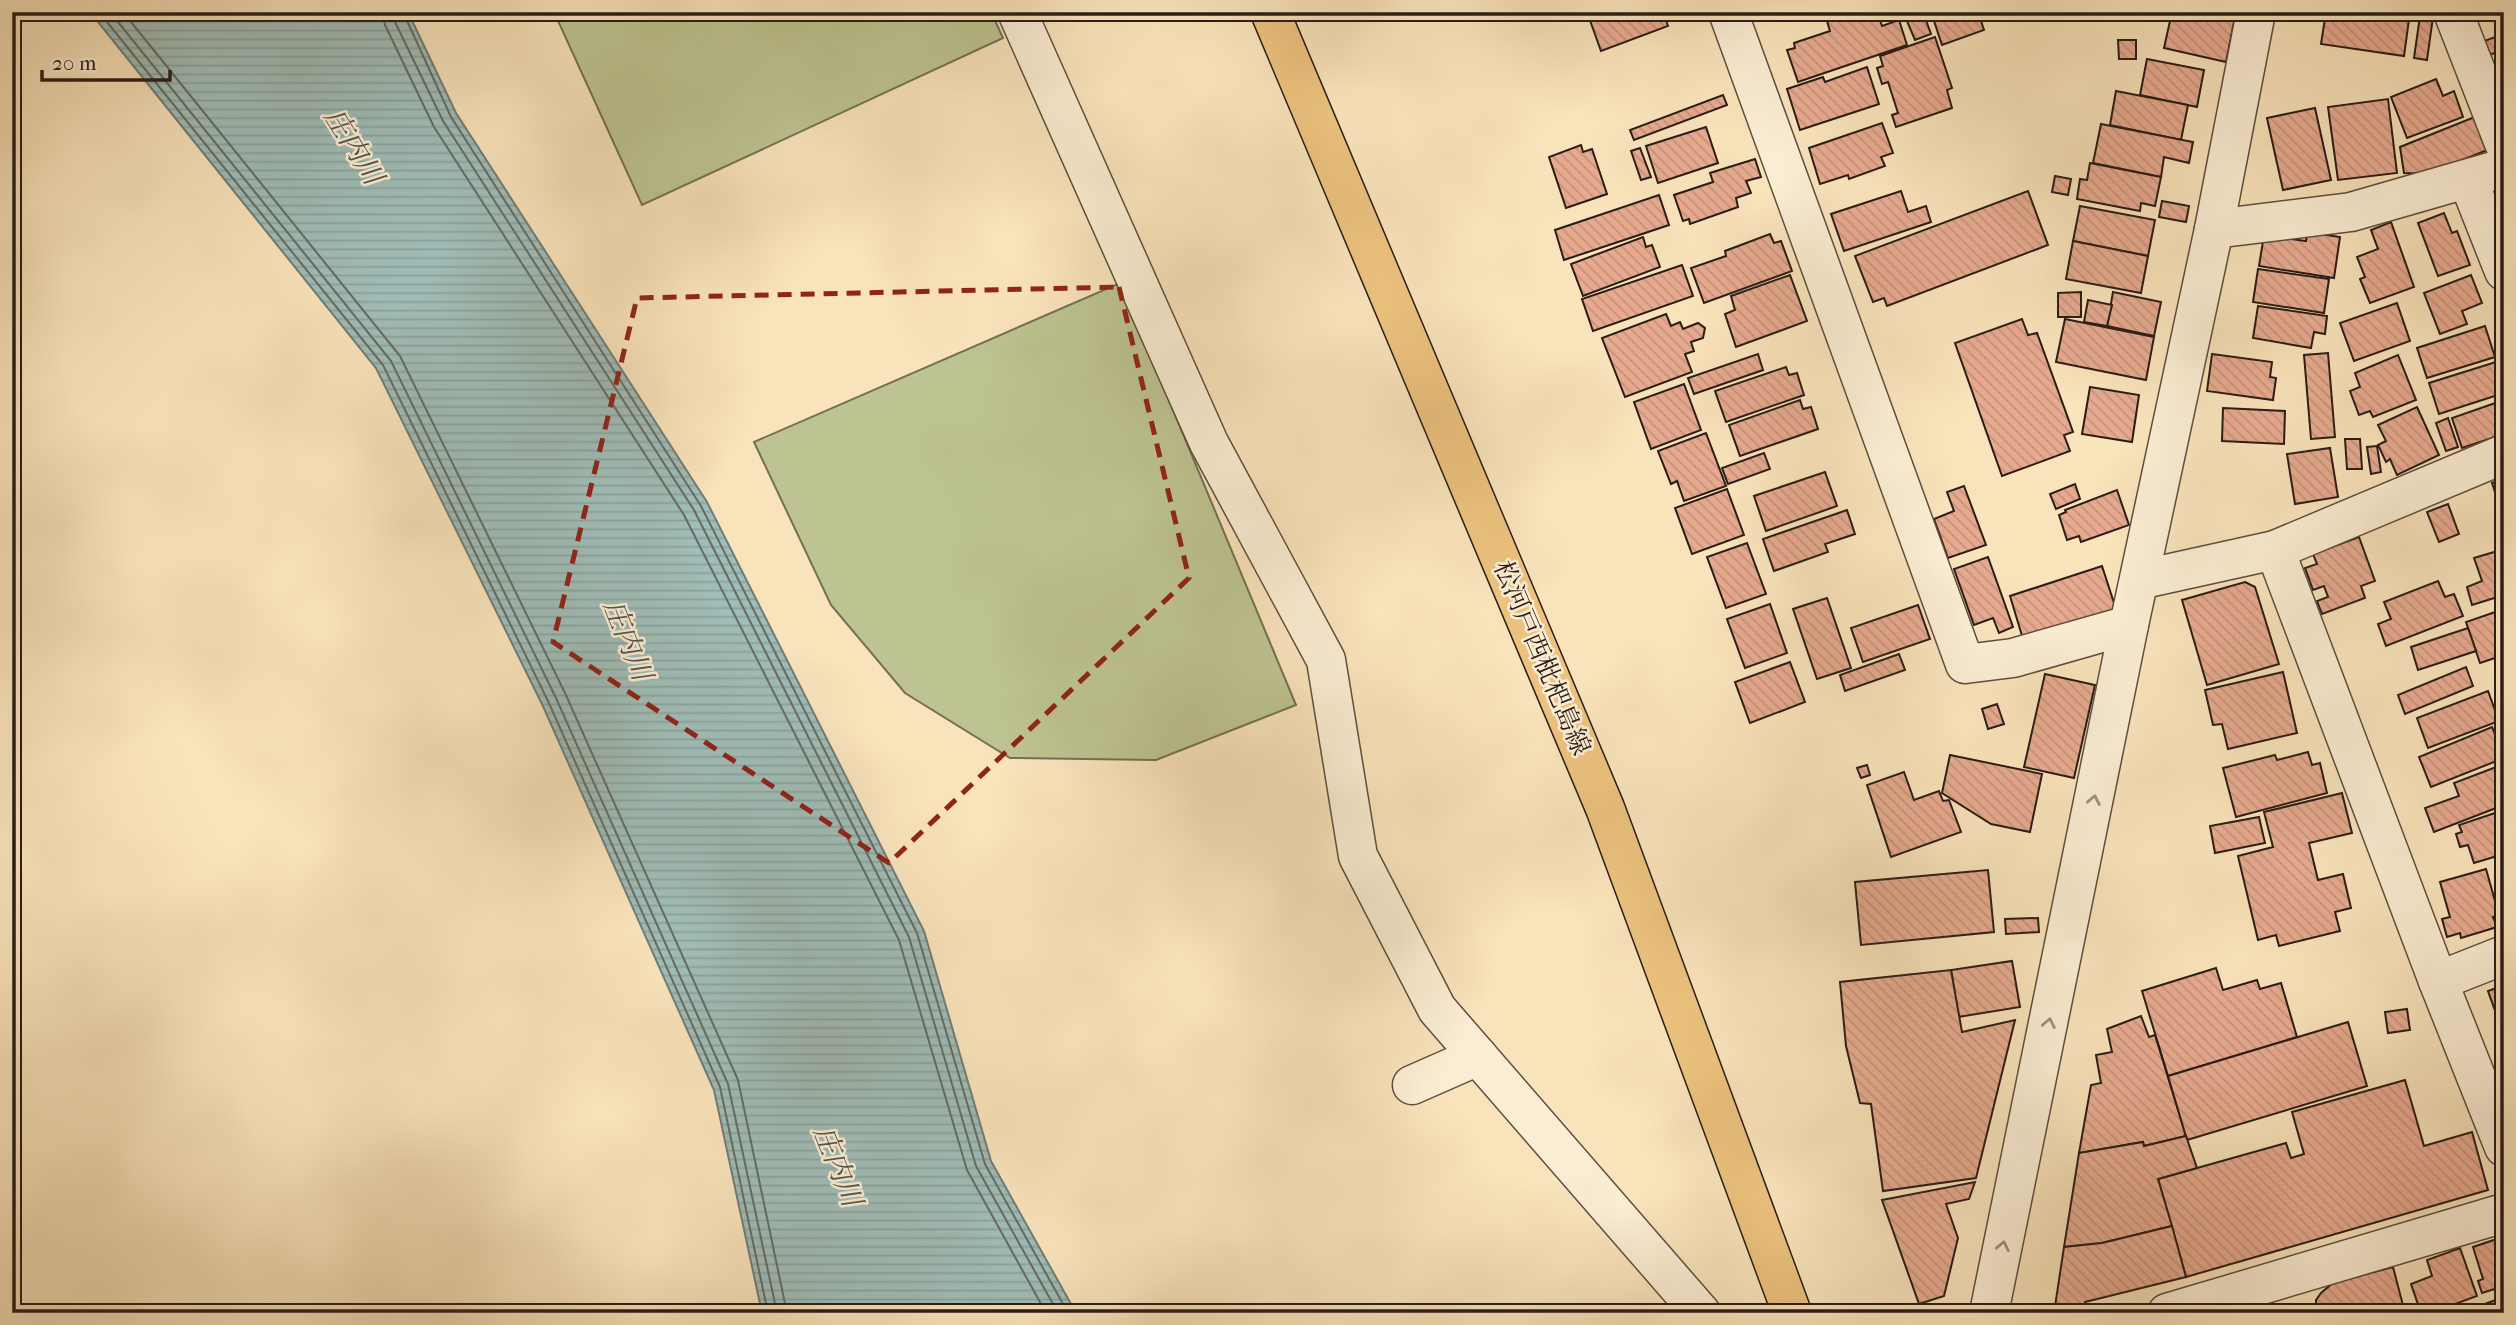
<svg xmlns="http://www.w3.org/2000/svg" width="2516" height="1325" viewBox="0 0 2516 1325" font-family="'IM FELL French Canon','Noto Serif JP',serif">
  <style>
    .park { fill: #bdc491; stroke: #737054; stroke-width: 2 }
    .water { fill: url(#water-rules); stroke: #707d77; stroke-width: 2 }
    .lines { fill: none; stroke-linecap: round; stroke-linejoin: round }
    .shore { stroke: #646c66; stroke-width: 2 }
    .building { fill: url(#building-back-hatch); stroke: #291c16; stroke-width: 2 }
    .minor-casing { stroke: #5d4e3f; stroke-width: 41 }
    .major-casing { stroke: #291c16; stroke-width: 41 }
    .minor { stroke: #fbedd3; stroke-width: 38 }
    .major { stroke: #ecc27e; stroke-width: 38 }
    .oneway { stroke: #9c8f7e }
    .marked { fill: none; stroke: #8f2418; stroke-width: 5; stroke-dasharray: 14 9; stroke-linejoin: round }
    .labels { text-anchor: middle; dominant-baseline: central; stroke-width: 5; stroke-linejoin: round; paint-order: stroke }
    .street-label { font-size: 26px; fill: #291c16; stroke: #fbedd3 }
    .water-label { font-size: 28px; font-style: italic; fill: #53544e; stroke: #fbedd3 }
  </style>
  <defs>
    <pattern id="water-rules" width="6" height="5" patternUnits="userSpaceOnUse" patternTransform="scale(1.75)"><rect width="6" height="5" fill="#a0bdb7"/><path d="M0 2.5h6" fill="none" stroke="#8aa29d"/></pattern>
    <pattern id="building-back-hatch" width="6" height="6" patternUnits="userSpaceOnUse" patternTransform="scale(1.75)"><rect width="6" height="6" fill="#e7aa8f"/><path d="M-1 5l2 2M0 0l6 6M5-1l2 2" fill="none" stroke="#c6927b"/></pattern>
  </defs>
  <rect width="100%" height="100%" fill="#f9e3bb"/>
  <filter id="stains"><feTurbulence type="fractalNoise" baseFrequency=".00286" numOctaves="4"/><feColorMatrix values="0 0 0 0 .2 0 0 0 0 .09 0 0 0 0 .02 0 0 0 .5 -.17"/></filter>
  <radialGradient id="worn" r=".72"><stop offset=".6" stop-color="#630" stop-opacity="0"/><stop offset="1" stop-color="#630" stop-opacity=".3"/></radialGradient>
  <g class="park">
    <path d="M554,12h437l12,26 -361,167z"/>
    <path d="M1120,283l176,422 -140,55 -146,-2 -105,-65 -74,-88 -77,-163z"/>
  </g>
  <path class="water" d="M90,12h318l48,101 251,389 217,429 67,230 85,152h-314l-48,-223 -172,-386 -166,-336z"/>
  <g class="lines">
    <g class="shore">
      <path d="M99,12l284,353 165,336 172,386 48,226"/>
      <path d="M110,12l281,349 165,337 172,386 49,229"/>
      <path d="M123,12l277,344 165,337 173,387 49,233"/>
      <path d="M383,12l2,13 49,102 250,388 215,425 68,230 79,143"/>
      <path d="M394,12l1,10 48,99 251,389 215,427 67,229 82,147"/>
      <path d="M403,12l48,105 250,389 216,427 68,231 83,149"/>
    </g>
  </g>
  <g class="building">
    <path d="M1587,12h76l5,14 -67,25z"/>
    <path d="M1851,12h26l5,14 17,-6 8,25 -109,37 -11,-32 8,-2 -1,-5 36,-12 -3,-10z"/>
    <path d="M1931,12h47l6,18 -42,15z"/>
    <path d="M2172,12h40l23,5 -9,45 -62,-14z"/>
    <path d="M2326,12h84l-6,44 -83,-12z"/>
    <path d="M1924,15l7,19 -16,6 -8,-19z"/>
    <path d="M2420,16l13,1 -6,43 -13,-2z"/>
    <path d="M2504,34v16l-15,5 -5,-14z"/>
    <path d="M1935,37l17,51 -5,2 5,18 -56,19 -4,-12 6,-2 -10,-31 -6,2 -5,-16 6,-2 -3,-10z"/>
    <path d="M2118,40h18v19h-17z"/>
    <path d="M2147,59l57,11 -7,37 -57,-12z"/>
    <path d="M1867,67l12,37 -79,26 -13,-41 36,-12 2,5z"/>
    <path d="M2436,79l7,17 11,-5 9,26 -56,21 -16,-41z"/>
    <path d="M2116,91l72,14 -7,35 -71,-15z"/>
    <path d="M1723,95l4,10 -93,35 -4,-10z"/>
    <path d="M2388,99l9,74 -59,7 -10,-73z"/>
    <path d="M2315,108l16,72 -48,10 -16,-72z"/>
    <path d="M2477,116l13,33 -63,25 -23,-1 -4,-26z"/>
    <path d="M1882,123l11,30 -12,4 4,9 -36,13 -1,-4 -28,9 -11,-36z"/>
    <path d="M2101,124l92,18 -4,21 -25,-6 -3,20 -68,-14z"/>
    <path d="M1706,127l12,36 -60,20 -12,-37z"/>
    <path d="M1581,145l2,7 9,-3 15,45 -41,14 -17,-51z"/>
    <path d="M1640,148l11,29 -10,3 -10,-29z"/>
    <path d="M1755,159l6,18 -15,4 5,12 -15,5 2,9 -48,17 -1,-5 -6,2 -9,-26 39,-13 -3,-9z"/>
    <path d="M2090,163l71,14 -6,29 -14,-3 -1,8 -63,-12 3,-20 7,1z"/>
    <path d="M2055,176l16,3 -3,16 -16,-3z"/>
    <path d="M1901,191l7,21 18,-6 5,16 -87,29 -13,-37z"/>
    <path d="M2028,191l20,54 -161,61 -3,-8 -11,4 -18,-46z"/>
    <path d="M1659,195l10,30 -105,35 -9,-30z"/>
    <path d="M2162,201l27,5 -3,16 -27,-5z"/>
    <path d="M2080,206l75,14 -7,36 -75,-15z"/>
    <path d="M2444,213l8,20 5,-2 13,34 -32,11 -20,-53z"/>
    <path d="M2391,222l23,65 -44,16 -10,-24 5,-2 -8,-20 21,-8 -7,-19z"/>
    <path d="M2307,232l33,5 -6,41 -75,-12 5,-31 42,6z"/>
    <path d="M1770,234l4,9 7,-2 11,30 -88,32 -13,-35 35,-12 -1,-5z"/>
    <path d="M1643,237l3,10 6,-2 8,22 -77,29 -12,-32z"/>
    <path d="M2073,241l75,15 -7,37 -75,-14z"/>
    <path d="M1682,265l11,31 -100,35 -11,-32z"/>
    <path d="M2258,269l71,10 -5,34 -71,-11z"/>
    <path d="M1790,275l17,46 -71,26 -11,-33 10,-4 -4,-14z"/>
    <path d="M2471,275l11,28 -20,8 5,13 -27,10 -16,-41z"/>
    <path d="M2081,292v25h-23v-24z"/>
    <path d="M2113,292l48,10 -7,34 -47,-10z"/>
    <path d="M2088,300l24,5 -5,21 -23,-4z"/>
    <path d="M2397,303l13,38 -56,20 -14,-38z"/>
    <path d="M2258,306l69,10 -2,18 -11,-2 -3,16 -58,-10z"/>
    <path d="M1666,314l5,12 9,-4 3,7 15,-6 7,5 -2,10 -12,4 3,9 -9,3 7,18 -67,25 -23,-59z"/>
    <path d="M2022,319l6,16 9,-2 36,99 -9,3 6,16 -68,25 -47,-133z"/>
    <path d="M2065,319l89,18 -8,43 -90,-18z"/>
    <path d="M2485,326l10,31 -68,21 -10,-30z"/>
    <path d="M2328,353l7,84 -24,2 -7,-84z"/>
    <path d="M1758,354l5,16 -69,24 -6,-16z"/>
    <path d="M2212,354l60,8 -2,15 6,1 -3,22 -66,-9z"/>
    <path d="M2398,355l18,45 -43,17 -3,-6 -11,4 -9,-24 10,-4 -5,-14z"/>
    <path d="M2499,361l5,16v16l-65,21 -10,-31z"/>
    <path d="M1786,367l3,8 8,-2 7,22 -78,27 -11,-31z"/>
    <path d="M1684,384l17,46 -50,19 -17,-47z"/>
    <path d="M2090,387l49,8 -7,47 -50,-8z"/>
    <path d="M1800,400l3,9 8,-2 7,22 -78,27 -11,-31z"/>
    <path d="M2504,400v34l-42,14 -10,-30z"/>
    <path d="M2417,407l22,48 -42,20 -7,-16 -4,3 -8,-17 8,-4 -8,-16z"/>
    <path d="M2223,408l62,3 -1,33 -62,-3z"/>
    <path d="M2448,418l10,29 -12,4 -10,-28z"/>
    <path d="M1706,433l20,53 -42,15 -7,-20 -6,3 -13,-33z"/>
    <path d="M2345,439h15l2,30h-15z"/>
    <path d="M2377,446l4,26 -10,2 -4,-27z"/>
    <path d="M2330,448l8,49 -43,7 -8,-50z"/>
    <path d="M1764,453l6,16 -42,15 -6,-16z"/>
    <path d="M1825,472l12,34 -71,25 -12,-35z"/>
    <path d="M2504,479v41l-12,-37z"/>
    <path d="M2075,484l5,15 -24,10 -6,-15z"/>
    <path d="M1964,486l22,59 -38,13 -14,-39 20,-8 -7,-19z"/>
    <path d="M1727,489l17,46 -52,19 -17,-46z"/>
    <path d="M2117,490l12,35 -48,17 -2,-6 -12,4 -8,-25 7,-3 -1,-2z"/>
    <path d="M2448,504l11,30 -20,8 -12,-30z"/>
    <path d="M1847,510l8,24 -30,10 3,8 -54,19 -11,-32z"/>
    <path d="M2359,537l16,44 -14,5 4,12 -43,16 -5,-13 11,-4 -4,-11 -11,4 -8,-22 12,-4 -4,-10z"/>
    <path d="M1747,543l19,51 -40,14 -19,-51z"/>
    <path d="M2504,549v46l-32,10 -5,-18 15,-6 -8,-23z"/>
    <path d="M1988,557l25,70 -14,6 -6,-15 -19,7 -20,-56z"/>
    <path d="M2102,566l14,43 -93,30 -13,-43z"/>
    <path d="M2438,581l7,16 9,-3 9,22 -77,30 -8,-22 13,-5 -7,-17z"/>
    <path d="M2245,582l10,5 24,77 -72,21 -25,-85z"/>
    <path d="M1827,598l24,70 -34,11 -24,-70z"/>
    <path d="M1770,604l17,49 -42,15 -18,-49z"/>
    <path d="M1918,605l12,34 -67,23 -12,-34z"/>
    <path d="M2504,609v46l-24,8 -14,-41z"/>
    <path d="M2468,628l8,23 -58,19 -7,-23z"/>
    <path d="M1899,654l6,16 -60,21 -5,-16z"/>
    <path d="M1790,662l15,40 -55,21 -15,-41z"/>
    <path d="M2466,667l7,19 -68,28 -7,-19z"/>
    <path d="M2283,672l14,61 -69,16 -6,-25 -9,1 -8,-35z"/>
    <path d="M2045,674l50,11 -21,93 -50,-11z"/>
    <path d="M2488,691l11,30 -71,27 -11,-30z"/>
    <path d="M1997,704l7,20 -16,5 -6,-20z"/>
    <path d="M2492,727l5,12 5,-3 2,3v19l-73,29 -12,-30z"/>
    <path d="M2308,752l4,13 8,-2 7,30 -91,24 -13,-49 52,-13 2,5z"/>
    <path d="M1950,755l92,19 -12,58 -39,-8 -49,-31z"/>
    <path d="M2504,764v41l-70,27 -9,-24 34,-12 -5,-13z"/>
    <path d="M1867,765l3,10 -9,3 -4,-10z"/>
    <path d="M1904,772l10,28 25,-9 4,10 6,-1 12,32 -70,25 -24,-72z"/>
    <path d="M2342,793l10,40 -43,10 9,37 25,-6 8,34 -16,4 5,19 -61,15 -3,-11 -18,5 -20,-84 35,-9 -9,-35z"/>
    <path d="M2504,810v44l-30,9 -6,-18 -8,2 -4,-13 6,-2 -3,-7z"/>
    <path d="M2259,817l6,26 -50,10 -5,-27z"/>
    <path d="M2486,869l13,46 -6,2 4,10 -36,11 -1,-5 -13,4 -5,-18 8,-2 -10,-35z"/>
    <path d="M1988,870l6,62 -133,13 -6,-63z"/>
    <path d="M2038,918l1,14 -33,2 -1,-15z"/>
    <path d="M2012,961l8,46 -62,10 -7,-47z"/>
    <path d="M2216,968l7,22 34,-10 3,9 21,-6 16,54 -129,39 -26,-85z"/>
    <path d="M1951,970l11,62 53,-12 -39,158 -93,13 -12,-87 -11,-1 -14,-57 -6,-64z"/>
    <path d="M2504,985v51l-16,-45z"/>
    <path d="M2407,1009l3,21 -22,3 -3,-21z"/>
    <path d="M2141,1016l8,21 6,-2 31,101 -42,10 -1,-4 -64,11 12,-68 10,-2 -5,-28 16,-3 -5,-23z"/>
    <path d="M2348,1022l19,64 -180,54 -19,-64z"/>
    <path d="M2405,1080l19,66 48,-14 16,58 -302,87 -28,-98 128,-36 5,15 13,-4 -12,-42z"/>
    <path d="M2186,1136l11,32 -39,11 14,47 -70,17 -38,4 15,-94 64,-11 1,4z"/>
    <path d="M1975,1182l-6,17 -23,5 12,34 -14,58 -25,8 -37,-104z"/>
    <path d="M2172,1226l14,51 -101,25 1,5 -32,6 10,-66 38,-4z"/>
    <path d="M2503,1237l1,49 -22,7 -4,-12 5,-2 -10,-32z"/>
    <path d="M2460,1248l17,48 -46,17h-10l-10,-29 21,-8 -5,-16z"/>
    <path d="M2393,1267l12,46h-89v-13l5,-7 12,-10z"/>
    <path d="M2504,1297v16h-35l-1,-3z"/>
  </g>
  <g class="lines">
    <defs>
      <g id="minor">
        <path d="M1017,12l192,431 117,217 32,196 79,153 264,304"/>
        <path d="M1728,12l237,652 48,-6 116,-33"/>
        <path d="M2453,12l51,131"/>
        <path d="M2468,180l36,91"/>
        <path d="M2214,229l137,-17 153,-44"/>
        <path d="M2275,550l163,431 66,166"/>
        <path d="M2139,580l136,-30 229,-96"/>
        <path d="M2438,981l66,-26"/>
        <path d="M1412,1085l66,-29"/>
        <path d="M1989,1313l140,-688 85,-396 42,-217"/>
        <path d="M2167,1313l337,-100"/>
      </g>
      <path id="major" d="M1270,12l335,796 187,505"/>
    </defs>
    <use href="#minor" class="minor-casing"/>
    <use href="#major" class="major-casing"/>
    <use href="#minor" class="minor"/>
    <use href="#major" class="major"/>
  </g>
  <defs><path id="oneway-chevron" d="M-2-3.5L2.5 0L-2 3.5" fill="none" stroke-width="1.6" stroke-linecap="round" stroke-linejoin="round" transform="scale(1.75)"/></defs>
  <g class="oneway">
    <use href="#oneway-chevron" transform="translate(2094 800) rotate(-79)"/>
    <use href="#oneway-chevron" transform="translate(2049 1023) rotate(-79)"/>
    <use href="#oneway-chevron" transform="translate(2003 1246) rotate(-78)"/>
  </g>
  <path class="marked" d="M1119,287l70,291 -300,285 -336,-221 84,-344z"/>
  <g class="labels">
    <g class="street-label">
      <text transform="translate(1542 658) rotate(67)">松河戸西枇杷島線</text>
    </g>
    <g class="water-label">
      <text transform="translate(354 146) rotate(58)">庄内川</text>
      <text transform="translate(628 640) rotate(68)">庄内川</text>
      <text transform="translate(838 1166) rotate(68)">庄内川</text>
    </g>
  </g>
  <rect width="2516" height="1325" fill="none" stroke="#f9e3bb" stroke-width="42"/>
  <rect x="14" y="14" width="2488" height="1297" fill="none" stroke="#291c16" stroke-width="3.5"/>
  <rect x="21" y="21" width="2474" height="1283" fill="none" stroke="#291c16" stroke-width="2"/>
  <path d="M42 70v10h128v-10" fill="none" stroke="#291c16" stroke-width="3.5"/>
  <text x="52" y="70" font-size="21" fill="#291c16" stroke="#fbedd3" stroke-width="5" paint-order="stroke">20 m</text>
  <rect width="100%" height="100%" filter="url(#stains)"/>
  <rect width="100%" height="100%" fill="url(#worn)"/>
</svg>
